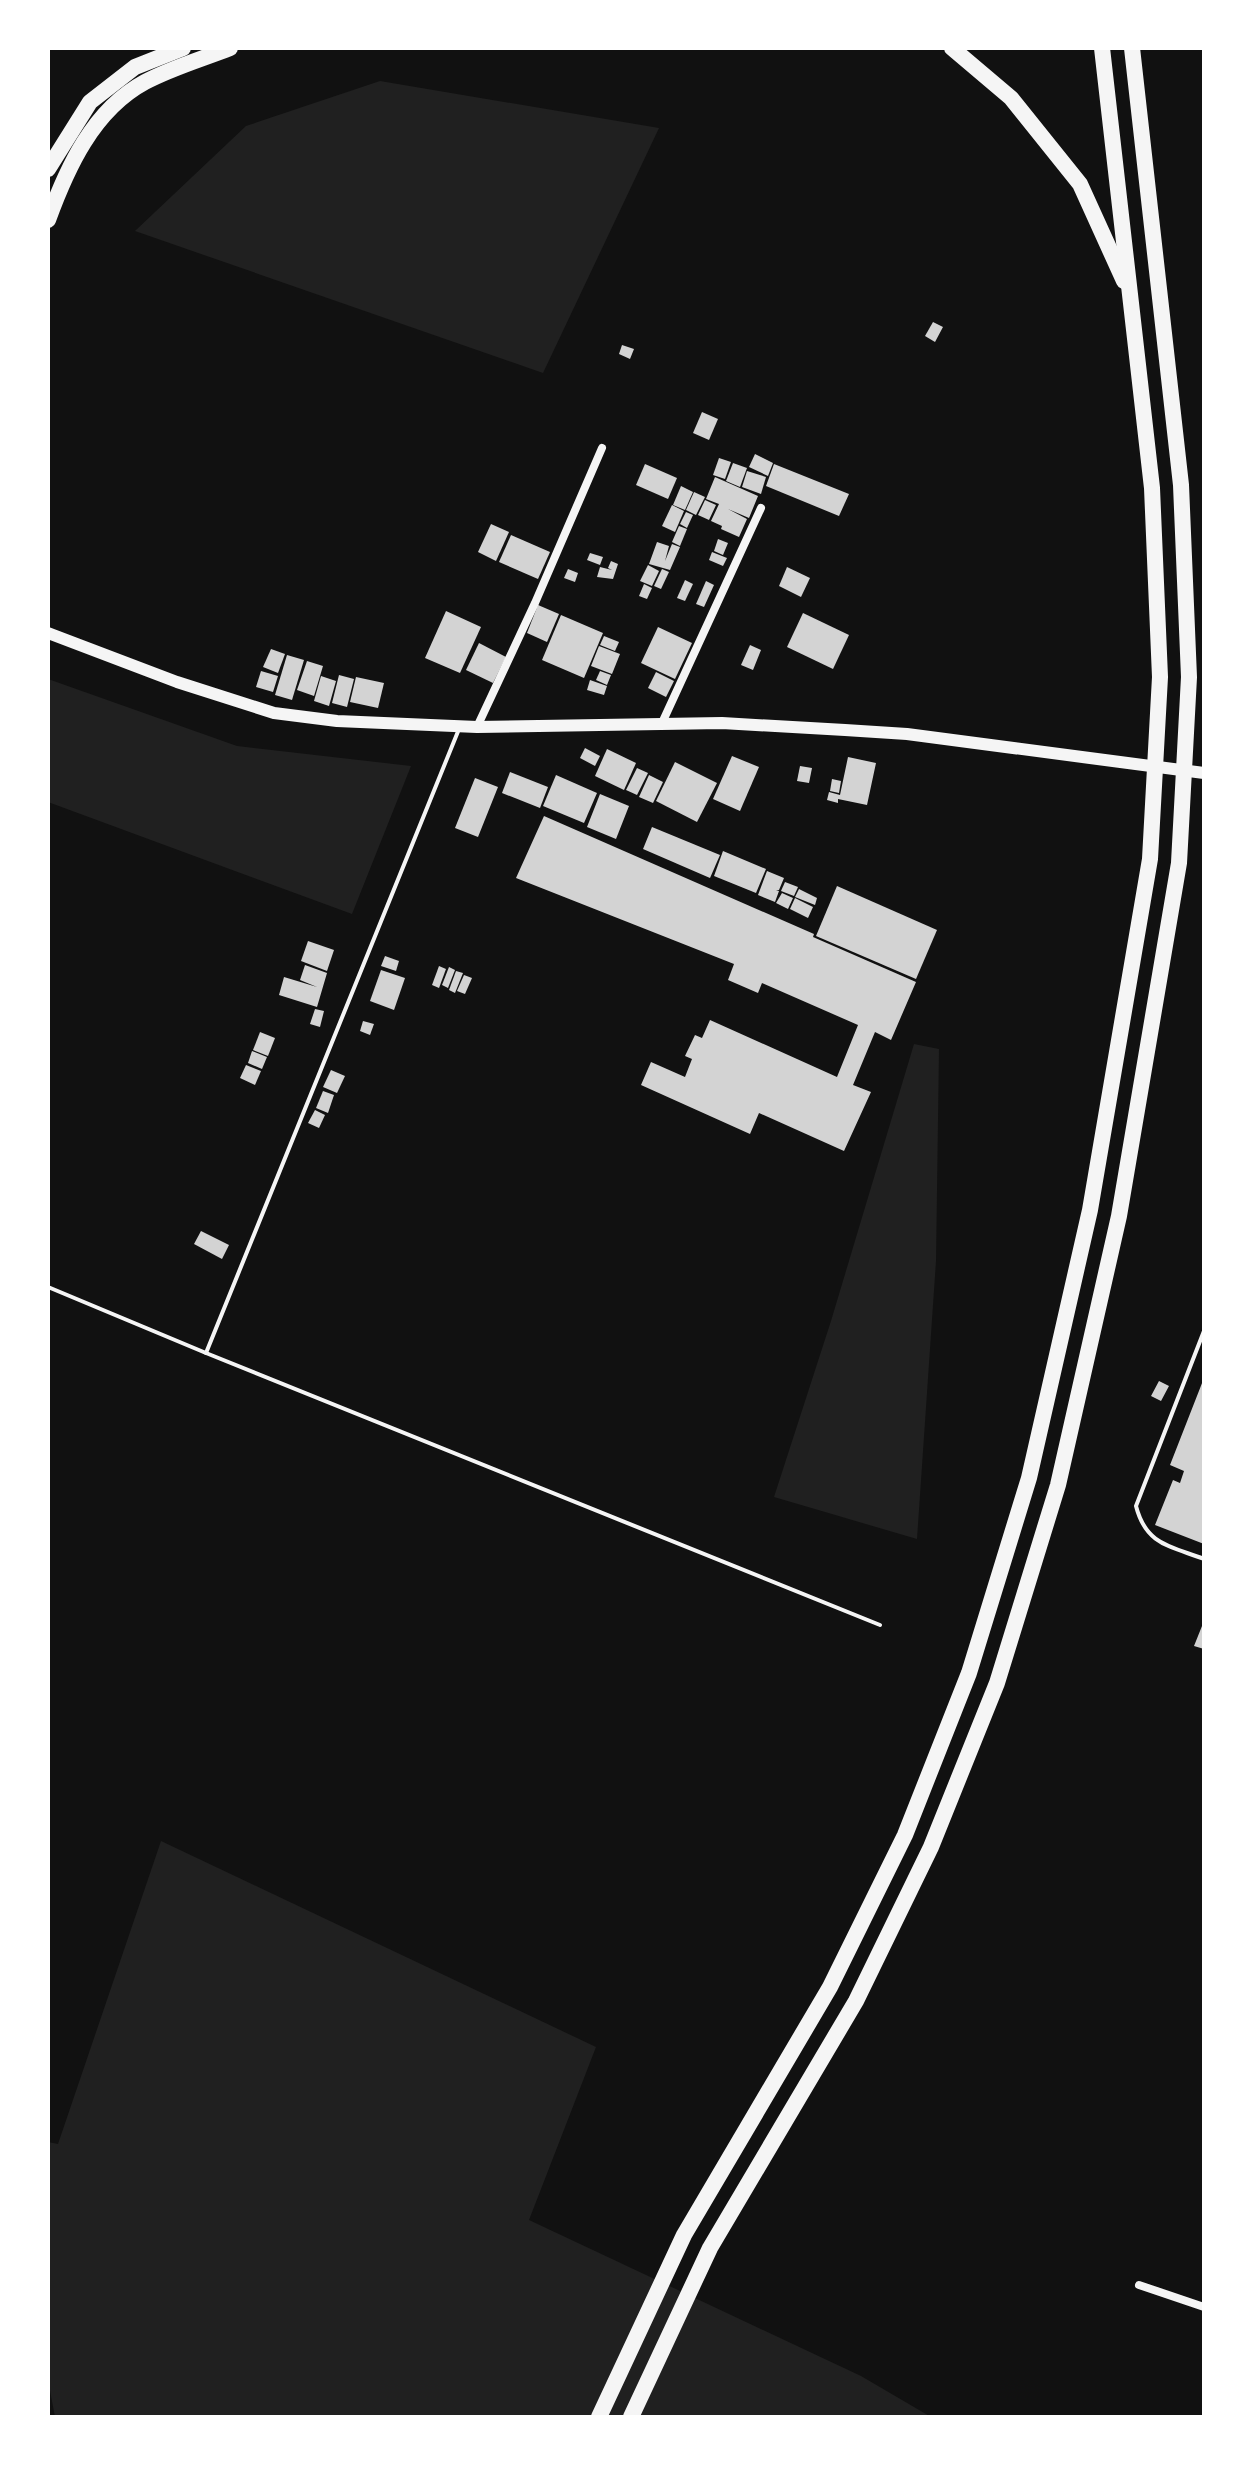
<svg xmlns="http://www.w3.org/2000/svg" width="1252" height="2465" viewBox="0 0 1252 2465" font-family="Poppins,sans-serif">
  <style>
    .green { fill: #202020 }
    .building { fill: #d3d3d3 }
    .lines { fill: none; stroke-linecap: round; stroke-linejoin: round }
    .service { stroke: #f5f5f5; stroke-width: 4 }
    .minor { stroke: #f5f5f5; stroke-width: 8 }
    .secondary { stroke: #f5f5f5; stroke-width: 12 }
    .motorway { stroke: #f5f5f5; stroke-width: 16 }
  </style>
  <rect width="100%" height="100%" fill="#111"/>
  <g class="green">
    <path d="M380,81l279,47 -116,245 -408,-142 111,-105z"/>
    <path d="M48,679l189,67 174,20 -59,148 -304,-112z"/>
    <path d="M914,1044l25,5 -3,212 -19,278 -143,-42 57,-176z"/>
    <path d="M161,1841l435,206 -67,173 332,156 70,41h-876l-7,-37v-238l10,2z"/>
  </g>
  <g class="building">
    <path d="M933,322l10,5 -8,15 -10,-6z"/>
    <path d="M622,345l12,4 -4,10 -11,-5z"/>
    <path d="M702,412l16,7 -9,21 -16,-7z"/>
    <path d="M755,454l18,9 -5,13 -19,-9z"/>
    <path d="M719,458l12,4 -6,17 -12,-4z"/>
    <path d="M733,463l14,5 -7,19 -14,-6z"/>
    <path d="M645,464l32,14 -9,21 -32,-14z"/>
    <path d="M774,464l75,30 -10,22 -73,-30z"/>
    <path d="M747,471l19,6 -5,17 -19,-7z"/>
    <path d="M715,477l43,19 -9,22 -21,-9 19,10 -8,18 -18,-8 1,-3 -11,-5 8,-17 -13,-5z"/>
    <path d="M681,486l12,6 -8,18 -12,-5z"/>
    <path d="M694,492l11,5 -9,18 -10,-5z"/>
    <path d="M705,500l11,5 -7,15 -11,-5z"/>
    <path d="M672,505l12,6 -9,21 -13,-6z"/>
    <path d="M686,512l7,3 -6,13 -7,-4z"/>
    <path d="M491,524l18,8 -13,29 -18,-9z"/>
    <path d="M679,526l8,3 -7,17 -8,-4z"/>
    <path d="M511,535l39,17 -12,27 -39,-17z"/>
    <path d="M718,539l10,4 -5,12 -9,-4z"/>
    <path d="M657,542l12,4 -4,15 7,-17 8,3 -10,23 -21,-6z"/>
    <path d="M712,552l15,6 -4,8 -14,-6z"/>
    <path d="M590,553l13,4 -3,8 -13,-5z"/>
    <path d="M611,561l7,3 -5,15 -16,-2 3,-10 12,3 -4,-2z"/>
    <path d="M648,565l11,6 -7,15 -12,-5z"/>
    <path d="M787,567l23,11 -9,19 -22,-11z"/>
    <path d="M568,569l10,4 -3,9 -11,-4z"/>
    <path d="M662,569l7,3 -8,17 -7,-3z"/>
    <path d="M685,580l8,4 -8,17 -8,-3z"/>
    <path d="M706,581l8,4 -10,22 -8,-3z"/>
    <path d="M644,584l8,4 -5,11 -8,-3z"/>
    <path d="M538,605l21,9 -12,28 -20,-9z"/>
    <path d="M446,611l35,16 -21,46 -35,-15z"/>
    <path d="M803,613l46,22 -16,34 -46,-22z"/>
    <path d="M561,615l42,18 -19,45 -42,-18z"/>
    <path d="M658,627l34,16 -17,36 -34,-16z"/>
    <path d="M604,636l15,6 -4,9 -15,-6z"/>
    <path d="M479,643l27,14 -13,26 -27,-13z"/>
    <path d="M750,645l11,5 -8,20 -12,-5z"/>
    <path d="M599,646l21,8 -8,20 -21,-8z"/>
    <path d="M271,649l14,5 -7,19 -15,-6z"/>
    <path d="M287,655l17,5 -12,40 -17,-5z"/>
    <path d="M307,661l16,5 -9,30 -17,-6z"/>
    <path d="M261,671l17,5 -5,16 -17,-5z"/>
    <path d="M600,671l11,4 -4,10 -11,-5z"/>
    <path d="M656,672l18,9 -8,16 -18,-9z"/>
    <path d="M339,675l15,4 -7,28 -15,-4z"/>
    <path d="M321,676l15,5 -7,25 -15,-5z"/>
    <path d="M356,677l28,6 -6,25 -28,-6z"/>
    <path d="M590,680l17,6 -3,9 -17,-5z"/>
    <path d="M585,748l15,8 -5,10 -15,-8z"/>
    <path d="M607,749l29,14 -12,27 -29,-14z"/>
    <path d="M732,756l27,11 -19,44 -27,-12z"/>
    <path d="M848,757l28,6 -9,42 -29,-6v4l-11,-3 2,-8 11,3z"/>
    <path d="M675,762l42,21 -20,39 -41,-21z"/>
    <path d="M800,766l12,2 -3,15 -12,-2z"/>
    <path d="M637,768l11,5 -11,22 -11,-5z"/>
    <path d="M510,772l38,15 -8,21 -38,-15z"/>
    <path d="M556,775l41,18 -13,30 -41,-17z"/>
    <path d="M649,775l14,7 -10,21 -14,-6z"/>
    <path d="M475,778l23,9 -20,50 -23,-9z"/>
    <path d="M832,779l9,2 -2,12 -9,-2z"/>
    <path d="M600,794l29,12 -13,33 -29,-12z"/>
    <path d="M544,816l270,118 -1,3 103,45 -25,58 -16,-8 -22,53 18,7 -27,59 -85,-38 -9,21 -109,-49 10,-23 34,15 7,-18 -7,-3 10,-21 7,3 8,-18 127,57 21,-52 -96,-42 -4,10 -30,-13 6,-16 -218,-86z"/>
    <path d="M652,827l68,28 -10,23 -67,-29z"/>
    <path d="M723,851l43,18 -10,24 -42,-17z"/>
    <path d="M767,871l17,7 -5,12h-3l3,1 -4,11 -17,-7z"/>
    <path d="M785,882l13,5 -4,9 -13,-5z"/>
    <path d="M837,886l100,44 -21,49 -100,-43z"/>
    <path d="M799,889l18,9 -2,7 -20,-8z"/>
    <path d="M782,893l11,5 -5,11 -12,-6z"/>
    <path d="M795,898l18,9 -5,11 -18,-9z"/>
    <path d="M308,941l26,9 -7,21 -26,-10z"/>
    <path d="M385,956l14,5 -3,10 -15,-5z"/>
    <path d="M305,965l22,8 -10,34 -38,-12 5,-18 33,10 -17,-7z"/>
    <path d="M439,966l7,3 -7,19 -7,-3z"/>
    <path d="M449,967l6,3 -7,18 -6,-3z"/>
    <path d="M381,970l24,8 -11,32 -24,-9z"/>
    <path d="M456,971l7,2 -8,20 -6,-3z"/>
    <path d="M464,975l8,3 -7,16 -8,-3z"/>
    <path d="M315,1009l9,2 -4,16 -10,-3z"/>
    <path d="M363,1021l11,3 -4,11 -10,-4z"/>
    <path d="M260,1032l15,6 -7,18 -15,-6z"/>
    <path d="M252,1051l15,6 -5,12 -14,-6z"/>
    <path d="M246,1065l15,6 -6,14 -15,-7z"/>
    <path d="M331,1070l14,6 -8,17 -14,-6z"/>
    <path d="M323,1091l11,4 -6,18 -12,-5z"/>
    <path d="M315,1110l10,5 -6,13 -11,-5z"/>
    <path d="M201,1231l28,14 -7,14 -28,-15z"/>
    <path d="M1204,1378v166l-49,-19 18,-45 7,3 4,-12 -14,-6z"/>
    <path d="M1159,1381l10,5 -8,15 -10,-5z"/>
    <path d="M1204,1621v28l-10,-3z"/>
  </g>
  <g class="lines">
    <g class="service">
      <path d="M459,729l-253,624 674,272"/>
      <path d="M48,1287l158,66"/>
      <path d="M1204,1331l-68,175c10,39 34,40 68,53"/>
    </g>
    <g class="minor">
      <path d="M662,723l99,-215"/>
      <path d="M477,727l58,-124 67,-155"/>
      <path d="M1139,2285l65,22"/>
    </g>
    <path class="secondary" d="M48,633l129,49 97,31 63,8 140,6 245,-4 123,7 62,4 297,39"/>
    <g class="motorway">
      <path d="M952,48l59,50 69,86 44,97"/>
      <path d="M48,169l42,-67 45,-35 48,-19"/>
      <path d="M48,220c19,-52 45,-110 97,-138 26,-14 57,-23 85,-34"/>
      <path d="M599,2417l85,-182 146,-248 75,-152 64,-162 60,-195 61,-268 60,-351 10,-182 -8,-189 -50,-440"/>
      <path d="M631,2417l79,-169 146,-247 75,-154 66,-164 61,-198 61,-269 60,-353 10,-186 -8,-192 -49,-437"/>
    </g>
  </g>
  <rect width="1252" height="2465" fill="none" stroke="#ffffff" stroke-width="100"/>
</svg>
